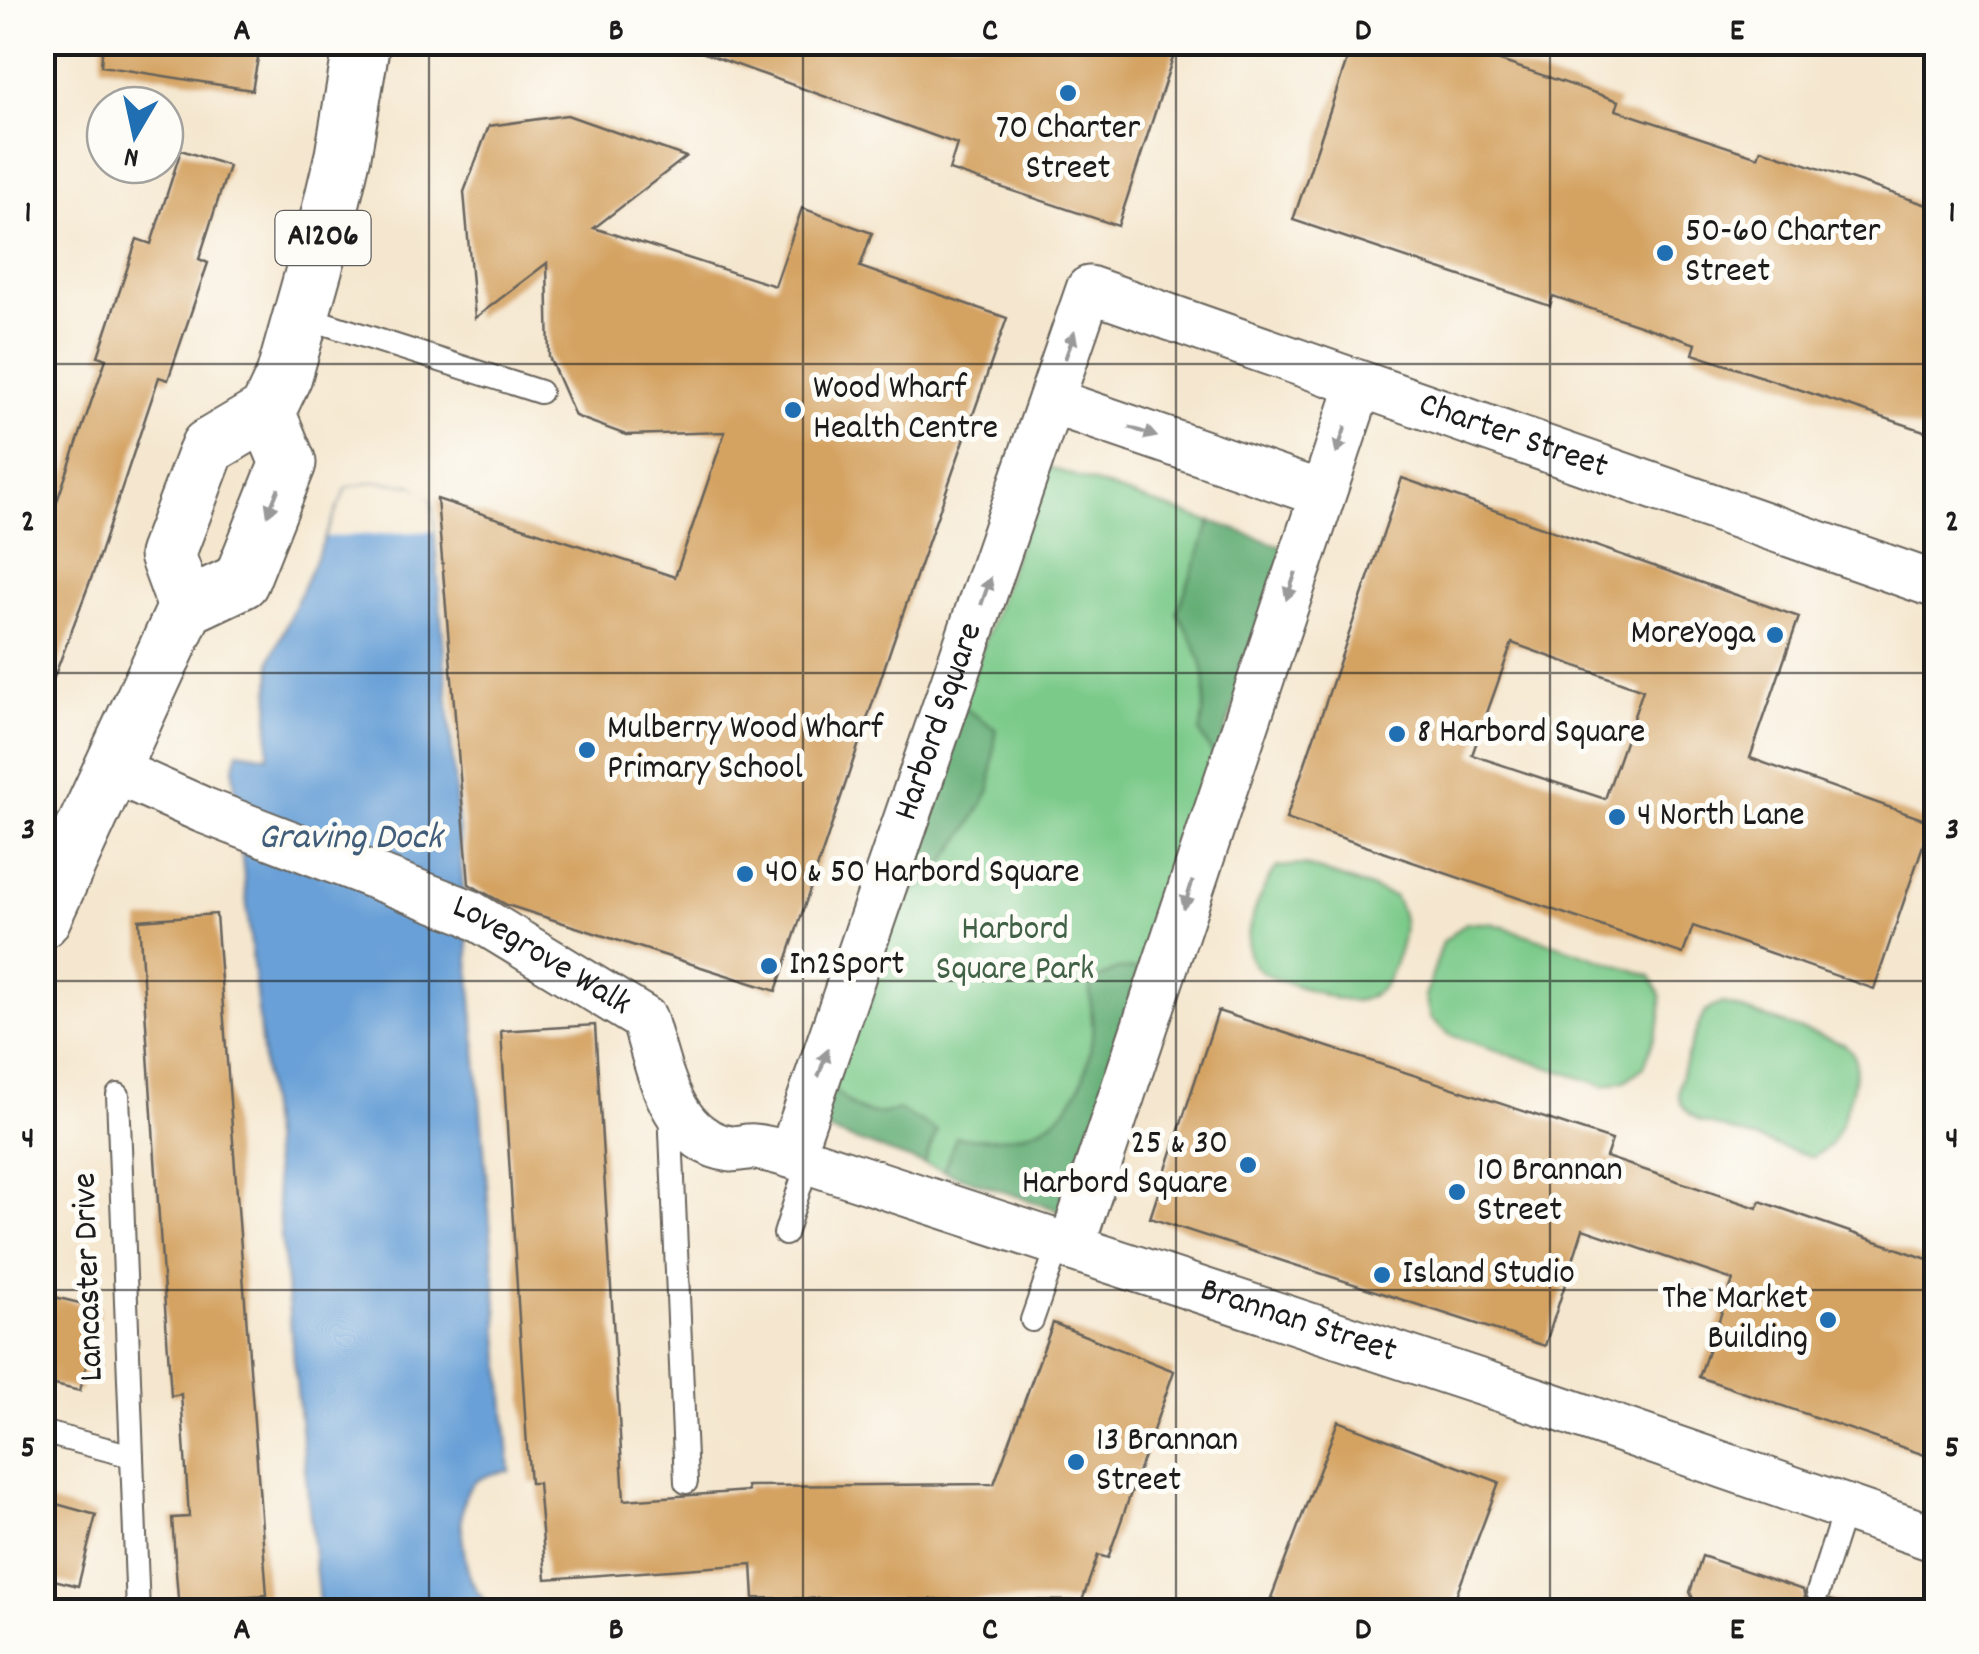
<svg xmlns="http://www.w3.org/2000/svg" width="1979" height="1654" viewBox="0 0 1979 1654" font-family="Dekko,sans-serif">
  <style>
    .green { fill: #7bca8a; stroke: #4c7353; stroke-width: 2.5 }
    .forest { fill: #64ae76; stroke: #406549; stroke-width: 2.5 }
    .water { fill: #69a0d7; stroke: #425e7a; stroke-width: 2.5 }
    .pier { fill: #f5e7cf }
    .building { fill: #d4a362; fill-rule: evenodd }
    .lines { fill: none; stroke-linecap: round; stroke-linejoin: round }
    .lane-casing { stroke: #68635b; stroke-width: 26 }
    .street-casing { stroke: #68635b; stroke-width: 49 }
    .primary-casing { stroke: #68635b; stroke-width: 59 }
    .lane { stroke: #fff; stroke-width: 22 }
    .street { stroke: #fff; stroke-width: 45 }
    .primary { stroke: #fff; stroke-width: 55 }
    .oneway { fill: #999 }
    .grid { fill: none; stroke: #1c1c1c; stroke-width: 2.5; stroke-opacity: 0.55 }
    .poi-dot { fill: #1f6fb2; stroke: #fdfcf7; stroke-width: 4 }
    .labels { text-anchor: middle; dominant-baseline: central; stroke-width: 10; stroke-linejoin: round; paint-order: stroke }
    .shield { fill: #fdfcf7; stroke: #605f5e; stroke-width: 2.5 }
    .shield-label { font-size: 32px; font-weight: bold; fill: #1c1c1c }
    .poi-label { font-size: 35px; fill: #1c1c1c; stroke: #fdfcf7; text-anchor: start }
    .street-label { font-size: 35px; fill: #1c1c1c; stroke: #fdfcf7 }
    .park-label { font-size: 35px; fill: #426248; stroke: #fdfcf7 }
    .water-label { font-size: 38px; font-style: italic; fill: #425e7a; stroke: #fdfcf7 }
    .neatline { fill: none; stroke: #1c1c1c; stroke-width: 4 }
    .grid-label { font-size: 32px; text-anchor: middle; font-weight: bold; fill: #1c1c1c }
  </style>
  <rect width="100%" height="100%" fill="#fdfcf7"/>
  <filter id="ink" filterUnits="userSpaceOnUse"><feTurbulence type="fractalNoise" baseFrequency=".01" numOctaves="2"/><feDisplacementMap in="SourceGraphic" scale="20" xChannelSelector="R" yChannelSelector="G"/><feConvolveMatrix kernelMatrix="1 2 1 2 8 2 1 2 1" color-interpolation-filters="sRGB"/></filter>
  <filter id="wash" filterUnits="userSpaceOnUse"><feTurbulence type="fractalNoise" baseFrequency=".0048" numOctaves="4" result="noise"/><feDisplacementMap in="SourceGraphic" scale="40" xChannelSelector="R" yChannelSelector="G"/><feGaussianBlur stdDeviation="2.25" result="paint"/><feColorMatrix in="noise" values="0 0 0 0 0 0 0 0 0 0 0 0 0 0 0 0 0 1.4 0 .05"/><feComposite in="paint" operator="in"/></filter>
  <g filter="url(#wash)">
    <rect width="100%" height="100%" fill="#f5e7cf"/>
    <g class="green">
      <path d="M1045,466l241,82 -222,664 -247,-85z"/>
      <path d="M1303,865l91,31c12,21 12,35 4,58 -7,18 -10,34 -29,43 -20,10 -39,-1 -59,-7 -46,-15 -75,-18 -57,-75 6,-19 12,-32 24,-48z"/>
      <path d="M1466,923h25l160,53 10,20v22l-17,49 -19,14 -20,5 -155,-51 -20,-17 -5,-22 18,-54z"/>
      <path d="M1722,1003l122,41c6,6 12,11 12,20 0,18 -14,64 -24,78 -5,7 -12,11 -19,15l-114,-36c-9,-7 -18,-13 -20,-25 -2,-15 18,-74 28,-85 3,-3 11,-6 15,-8z"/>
    </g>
    <g class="forest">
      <path d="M1211,521l75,27 -70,212 -16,-27c10,-55 6,-72 -23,-120z"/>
      <path d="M963,707l33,22 -6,61 -22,39 -35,49 -41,28z"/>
      <path d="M1117,969h30l-83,243 -121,-41 13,-34c80,8 127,-15 136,-100 2,-17 -3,-36 -2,-54z"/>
      <path d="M831,1086c24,25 34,33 68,24l38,21 -13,33 -107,-37z"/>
    </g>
    <path class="water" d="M376,482l36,4 20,15 78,970c-48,4 -52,29 -47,72 3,29 9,50 33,68h-180l3,-8 -86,-833 5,-19 30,5 3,-97 76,-171z"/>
    <path class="pier" d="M376,482l36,4 13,7 7,8 2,30 -108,6 21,-49z"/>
    <g id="blocks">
      <g class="building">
        <path d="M103,42h158l-9,48 -151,-24z"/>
        <path d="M691,42h487l-60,184 -169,-56 8,-26 -267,-96z"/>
        <path d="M1353,42h91l175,59 -3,9 142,47 3,-8 175,59v227l-243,-81 3,-10 -143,-48 -3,10 -257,-86z"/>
        <path d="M567,115l119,42 -92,71 181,58 27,-78 70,25 -12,34 147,51 -115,327 -116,346 -269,-86 -38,-21 -32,-385 238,78 50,-145 -99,3 -51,-19 -26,-59 -2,-94 -72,55 -11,-126 25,-66z"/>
        <path d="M181,150l48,16 -30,93 9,4 -40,117 -9,-3 -64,191 -48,128 -5,-1v-150l64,-186 -8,-3 39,-117 14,5z"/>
        <path d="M1402,478l397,139 -49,141 181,64 -57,167 -181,-63 -10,28 -397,-135zM1512,643l131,47 -38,109 -133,-44z"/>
        <path d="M216,914l51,681 -44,3 1,14h-45l-7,-94 17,-1 -8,-123 -10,2 -32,-476z"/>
        <path d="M1218,1011l394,129 -6,17 151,51 3,-7 176,61v197l-237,-82 34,-97 -150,-51 -38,117 -395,-128z"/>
        <path d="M595,1025l29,475 124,-9 -1,-5 247,-2 59,-161 121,48 -66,187 -10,-3 -16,46 -328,-3 -2,-34 -206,15 -8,-96h-8l-3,-37 -26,-415z"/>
        <path d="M42,1294l58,14 -20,83 -38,-9z"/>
        <path d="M1338,1421l161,61 -49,130h-144l-35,-14z"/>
        <path d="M42,1500l54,15 -18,71 -36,-9z"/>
        <path d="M1702,1556l101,34 3,11 7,5h9l8,-6 14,4 -1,8h-144l-9,-20z"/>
      </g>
    </g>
  </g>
  <g filter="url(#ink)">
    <use href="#blocks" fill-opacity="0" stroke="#68635b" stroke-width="2.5"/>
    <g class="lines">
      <defs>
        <g id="lane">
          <path d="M302,316l238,76"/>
          <path d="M118,1095l20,517"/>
          <path d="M670,1109l16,373"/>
          <path d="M785,1234l23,-73"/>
          <path d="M1032,1320l27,-77"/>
          <path d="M42,1432l90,24"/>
          <path d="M1818,1592l27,-84"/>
        </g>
        <g id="street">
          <path d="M1051,401l271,93"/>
          <path id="s1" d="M111,769l92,41 265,102 176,107c15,47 26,122 87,130 8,0 16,-3 24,-2 17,2 36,8 53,14l739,243 389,135"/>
          <path id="s2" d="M791,1155l298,-866 847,296"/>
          <path d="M1071,1247l288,-861"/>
        </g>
        <g id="primary">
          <path d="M186,607l-19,-52 41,-108 59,-35 17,-36 42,-149 17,-72 19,-113"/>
          <path d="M42,920l144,-313 55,-26 47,-118 -21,-51"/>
        </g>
      </defs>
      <use href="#lane" class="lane-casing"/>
      <use href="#street" class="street-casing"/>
      <use href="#primary" class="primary-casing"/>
      <use href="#lane" class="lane"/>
      <use href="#street" class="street"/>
      <use href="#primary" class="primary"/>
    </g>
    <defs><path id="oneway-solid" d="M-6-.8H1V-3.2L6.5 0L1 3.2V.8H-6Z" transform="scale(2.5)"/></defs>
    <g class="oneway">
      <use href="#oneway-solid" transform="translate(1070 345) rotate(-71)"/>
      <use href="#oneway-solid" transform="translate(1143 432) rotate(19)"/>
      <use href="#oneway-solid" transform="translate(1341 440) rotate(109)"/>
      <use href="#oneway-solid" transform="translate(273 502) rotate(112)"/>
      <use href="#oneway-solid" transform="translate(1291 586) rotate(109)"/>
      <use href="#oneway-solid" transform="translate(986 591) rotate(-71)"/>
      <use href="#oneway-solid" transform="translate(1188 895) rotate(108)"/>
      <use href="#oneway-solid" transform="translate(823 1063) rotate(-71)"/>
    </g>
  </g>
  <path class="grid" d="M429,42v1570M803,42v1570M1176,42v1570M1550,42v1570M42,364h1894M42,673h1894M42,981h1894M42,1290h1894"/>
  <g class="poi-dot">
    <circle cx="1068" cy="93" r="10"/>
    <circle cx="1665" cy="253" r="10"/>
    <circle cx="793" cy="410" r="10"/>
    <circle cx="1775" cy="635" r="10"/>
    <circle cx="1397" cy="734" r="10"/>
    <circle cx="587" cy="750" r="10"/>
    <circle cx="1617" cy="817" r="10"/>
    <circle cx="745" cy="874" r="10"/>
    <circle cx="769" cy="966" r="10"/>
    <circle cx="1248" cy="1165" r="10"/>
    <circle cx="1457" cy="1192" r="10"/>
    <circle cx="1382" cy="1275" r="10"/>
    <circle cx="1828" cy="1320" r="10"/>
    <circle cx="1076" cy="1462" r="10"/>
  </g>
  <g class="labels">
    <rect class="shield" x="275.5" y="211" width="95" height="54" rx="8"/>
    <g class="shield-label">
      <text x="323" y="238">A1206</text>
    </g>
    <g class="poi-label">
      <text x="1068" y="130" text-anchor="middle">70 Charter<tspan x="1068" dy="40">Street</tspan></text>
      <text x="1685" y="233">50-60 Charter<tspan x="1685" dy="40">Street</tspan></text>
      <text x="813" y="390">Wood Wharf<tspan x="813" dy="40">Health Centre</tspan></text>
      <text x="1755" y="635" text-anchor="end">MoreYoga</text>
      <text x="607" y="730">Mulberry Wood Wharf<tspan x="607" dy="40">Primary School</tspan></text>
      <text x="1417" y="734">8 Harbord Square</text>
      <text x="1637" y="817">4 North Lane</text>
      <text x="765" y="874">40 &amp; 50 Harbord Square</text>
      <text x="789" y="966">In2Sport</text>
      <text x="1228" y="1145" text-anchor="end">25 &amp; 30<tspan x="1228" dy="40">Harbord Square</tspan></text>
      <text x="1477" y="1172">10 Brannan<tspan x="1477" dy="40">Street</tspan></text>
      <text x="1402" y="1275">Island Studio</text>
      <text x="1808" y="1300" text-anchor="end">The Market<tspan x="1808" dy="40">Building</tspan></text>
      <text x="1096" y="1442">13 Brannan<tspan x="1096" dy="40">Street</tspan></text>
    </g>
    <g class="street-label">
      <text stroke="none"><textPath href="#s2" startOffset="1365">Charter Street</textPath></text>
      <text stroke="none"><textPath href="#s2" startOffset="458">Harbord Square</textPath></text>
      <text stroke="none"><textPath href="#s1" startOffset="470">Lovegrove Walk</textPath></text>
      <text transform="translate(90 1277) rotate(-92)">Lancaster Drive</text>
      <text stroke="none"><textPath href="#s1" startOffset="1352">Brannan Street</textPath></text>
    </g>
    <g class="park-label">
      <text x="1015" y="931">Harbord<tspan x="1015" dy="40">Square Park</tspan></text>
    </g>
    <g class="water-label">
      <text x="350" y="839">Graving Dock</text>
    </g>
  </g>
  <rect width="1979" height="1654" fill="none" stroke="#fdfcf7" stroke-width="110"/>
  <g transform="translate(135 135) rotate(189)"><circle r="48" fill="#fdfcf7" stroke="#a3a29f" stroke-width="2.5"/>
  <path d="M0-8L18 38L0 25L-18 38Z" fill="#1f6fb2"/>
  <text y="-15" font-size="28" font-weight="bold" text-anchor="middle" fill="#1c1c1c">N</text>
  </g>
  <rect x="55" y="55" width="1869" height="1544" class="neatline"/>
  <g class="grid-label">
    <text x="242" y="39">A</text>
    <text x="616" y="39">B</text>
    <text x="990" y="39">C</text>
    <text x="1363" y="39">D</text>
    <text x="1737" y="39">E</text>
    <text x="28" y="221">1</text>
    <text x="1952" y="221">1</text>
    <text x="28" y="530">2</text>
    <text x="1952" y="530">2</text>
    <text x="28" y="838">3</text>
    <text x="1952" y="838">3</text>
    <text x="28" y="1147">4</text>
    <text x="1952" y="1147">4</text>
    <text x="28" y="1456">5</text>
    <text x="1952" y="1456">5</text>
    <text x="242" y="1638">A</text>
    <text x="616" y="1638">B</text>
    <text x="990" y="1638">C</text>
    <text x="1363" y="1638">D</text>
    <text x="1737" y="1638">E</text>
  </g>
</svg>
